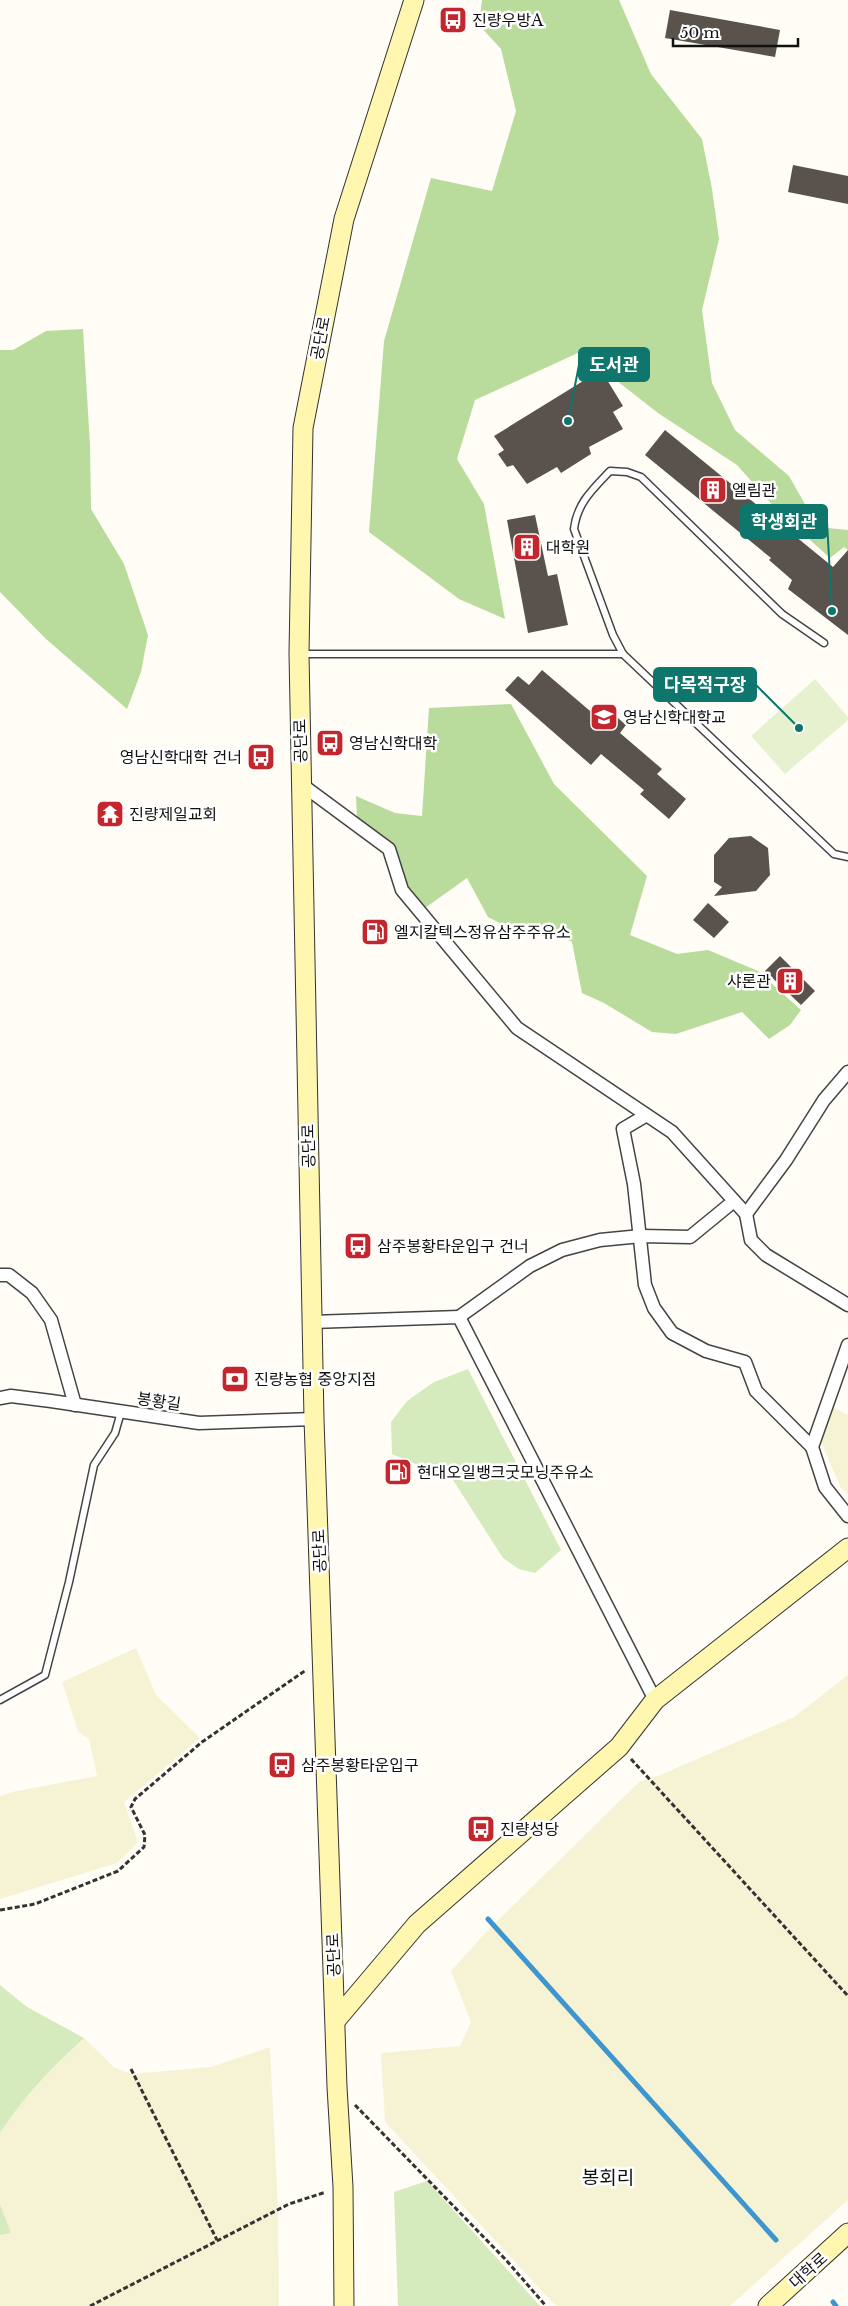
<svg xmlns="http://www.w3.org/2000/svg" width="848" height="2306" viewBox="0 0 848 2306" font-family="'Libre Baskerville','Noto Sans KR',serif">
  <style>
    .farmland { fill: #f6f3d4 }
    .green { fill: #d5ebbd }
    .forest { fill: #b9dc9c }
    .pitch { fill: #e6f2cf }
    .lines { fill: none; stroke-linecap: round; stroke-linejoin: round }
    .stream { stroke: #3f96cf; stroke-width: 5 }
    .building { fill: #5a524d }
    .lane-casing { stroke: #444; stroke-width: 9 }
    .street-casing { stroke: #444; stroke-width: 15 }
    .secondary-casing { stroke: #333; stroke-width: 21 }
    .path { stroke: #333; stroke-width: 3; stroke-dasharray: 5 2.5; stroke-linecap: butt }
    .lane { stroke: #fff; stroke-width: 6 }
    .street { stroke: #fff; stroke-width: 12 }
    .secondary { stroke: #fff6b0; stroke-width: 19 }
    .labels { text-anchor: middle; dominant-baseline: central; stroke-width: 5; stroke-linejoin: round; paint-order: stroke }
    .poi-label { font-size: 16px; fill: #111; stroke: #fff; text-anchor: start }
    .street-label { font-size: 16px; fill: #111; stroke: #fff }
    .quarter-label { font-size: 19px; fill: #111; stroke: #fff }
    .leader { fill: none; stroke: #0f766e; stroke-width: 2 }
    .callout-dot { fill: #0f766e; stroke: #fff; stroke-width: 2 }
    .callout { fill: #0f766e; stroke: #0f766e; stroke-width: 2 }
    .callout-label { font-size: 18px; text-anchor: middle; font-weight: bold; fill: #fff }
  </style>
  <rect width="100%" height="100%" fill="#fffdf5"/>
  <g class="farmland">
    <path d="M831,1406l17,9v79l-7,-6 -20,-46z"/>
    <path d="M136,1648l20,47 44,43 -76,64 14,40 -21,21 -117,36v-103l12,-4 85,-16 -8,-37 -11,-8 -16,-49z"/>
    <path d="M848,1675v525l-118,106h-174l-171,-184 -4,-69 79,-7 11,-24 -20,-51 38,-42 150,-147 19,-6 136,-59z"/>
    <path d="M84,2038l30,29 17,7 80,-7 59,-20 8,162 1,97h-279v-71l11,-2 -11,-29v-71l15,-23 33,-39z"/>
  </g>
  <g class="green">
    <path d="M468,1369l93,181 -26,23 -16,-4 -16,-11 -50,-78 -61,-26 -1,-32 16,-21 27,-19z"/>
    <path d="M0,1985l27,22 57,31c-32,29 -61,59 -84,95z"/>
    <path d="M427,2181l113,125h-142l-4,-114z"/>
    <path d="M0,2204l11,29 -11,2z"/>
  </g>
  <g class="forest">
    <path d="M482,0h137l32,74 51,65 10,50 7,50 -17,71 10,73 23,47 54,46 29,51 30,3v20l-4,-3 -14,11 -53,-48 -40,-45 -79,-52 -78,-61 -105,48 -18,59 27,45 21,115 -46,-20 -90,-67 15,-191 47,-163 61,13 24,-80 -15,-62 -22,-24z"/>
    <path d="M83,329l7,116 1,64 33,55 24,71 -7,37 -14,37 -81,-70 -46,-47v-242h13l33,-19z"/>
    <path d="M511,704l43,80 93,92 -17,59 47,19 31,-4 50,21 43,39 -11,15 -21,14 -27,-27 -66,22 -24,-2 -48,-29 -22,-10 -10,-51 -13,-6 -38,-2 -33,-17 -21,-39 -42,30 -18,-22 -14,-38 -36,-29 -1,-23 39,17 27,3 7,-108z"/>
  </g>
  <path class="pitch" d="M815,679l33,38v3l-63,54 -34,-38z"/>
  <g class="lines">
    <g class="stream">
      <path d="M488,1919l288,321"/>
      <path d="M833,2302l3,4"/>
    </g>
  </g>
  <g class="building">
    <path d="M670,10l110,20 -5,27 -110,-19z"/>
    <path d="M793,165l55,11v28l-60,-12z"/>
    <path d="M601,370l22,36 -10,6 10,17 -34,18 2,7 -30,19 -4,-6 -30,17 -14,-19 -6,2 -9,-13 6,-4 -10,-14z"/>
    <path d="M665,430l168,137 15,-17v85l-60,-46 4,-9 -23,-20 2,-2 -126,-103z"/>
    <path d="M535,515l13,61 9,-2 11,51 -40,8 -21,-113z"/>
    <path d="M542,670l54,46 8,-10 22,19 -6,8 42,36 -5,5 29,25 -17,20 -29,-25 4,-4 -43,-36 -10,11 -86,-75 13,-14 11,9z"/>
    <path d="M751,836l17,12 2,27 -14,16 -42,5 8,-9 -8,-5v-27l15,-17z"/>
    <path d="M708,903l21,19 -15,16 -21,-18z"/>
    <path d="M780,956l35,35 -14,14 -36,-34z"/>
  </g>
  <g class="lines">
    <defs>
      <g id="lane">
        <path d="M824,643l-42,-29 -141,-137 -14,-5 -17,-1c-17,18 -33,32 -36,58l39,106 10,19 211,200 14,3"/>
        <path d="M300,654h323"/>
        <path d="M0,1700l45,-25 24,-93 25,-117 21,-32 6,-21"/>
      </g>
      <g id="street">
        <path d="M301,784l88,65 13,41 115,138 155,104 74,82 5,26 15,15 82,50"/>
        <path d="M645,1116l-22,13 11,55 11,101 9,23 18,25 34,18 39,11 11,29 56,56"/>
        <path d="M746,1214l40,-54 38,-60 24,-28"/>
        <path d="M0,1275h9l23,18 19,27 24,85"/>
        <path d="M459,1317l71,-51 32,-16 38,-10 41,-4 49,1 44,-36"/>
        <path d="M312,1322l147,-5 196,383"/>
        <path d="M848,1345l-36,102 13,40 23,29"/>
        <path d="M0,1398l11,-2 40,5 148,22 115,-4"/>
      </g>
      <g id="secondary">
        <path d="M336,2020l81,-96 202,-177 36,-47 193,-152"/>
        <path d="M344,2306l-1,-119 -6,-100 -23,-668 -15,-765 4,-226 41,-209 70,-219"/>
        <path d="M768,2306l80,-73"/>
      </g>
    </defs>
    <use href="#lane" class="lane-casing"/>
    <use href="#street" class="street-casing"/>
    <use href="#secondary" class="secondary-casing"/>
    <g class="path">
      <path d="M631,1759l217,237"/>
      <path d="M0,1910l35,-6 83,-33 26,-24 1,-12 -14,-28 4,-8 67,-57 104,-72"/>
      <path d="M131,2069l86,171"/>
      <path d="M355,2105l151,155 40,46"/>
      <path d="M90,2306l199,-102 37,-12"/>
    </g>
    <use href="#lane" class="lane"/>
    <use href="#street" class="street"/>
    <use href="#secondary" class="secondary"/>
  </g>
  <defs>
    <symbol id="bus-square" viewBox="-11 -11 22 22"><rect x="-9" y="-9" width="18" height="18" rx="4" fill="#c4262e" stroke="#fff"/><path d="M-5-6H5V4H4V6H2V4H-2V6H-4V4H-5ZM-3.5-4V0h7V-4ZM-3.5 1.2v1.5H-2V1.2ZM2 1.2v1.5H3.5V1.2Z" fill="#fff"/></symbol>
    <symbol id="building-square" viewBox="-11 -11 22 22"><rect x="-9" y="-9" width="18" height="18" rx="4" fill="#c4262e" stroke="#fff"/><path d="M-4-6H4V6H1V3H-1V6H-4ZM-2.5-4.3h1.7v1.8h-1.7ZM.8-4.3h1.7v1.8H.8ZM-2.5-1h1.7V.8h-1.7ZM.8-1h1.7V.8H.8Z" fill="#fff"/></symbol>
    <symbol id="university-square" viewBox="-11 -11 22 22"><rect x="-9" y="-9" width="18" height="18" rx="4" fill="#c4262e" stroke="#fff"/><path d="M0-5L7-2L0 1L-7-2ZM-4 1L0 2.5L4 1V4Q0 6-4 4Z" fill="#fff"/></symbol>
    <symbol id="temple-square" viewBox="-11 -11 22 22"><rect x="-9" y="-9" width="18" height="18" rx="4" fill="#c4262e" stroke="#fff"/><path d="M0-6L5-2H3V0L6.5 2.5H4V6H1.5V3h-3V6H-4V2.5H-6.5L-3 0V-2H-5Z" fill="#fff"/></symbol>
    <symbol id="fuel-square" viewBox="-11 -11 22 22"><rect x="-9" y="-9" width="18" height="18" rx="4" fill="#c4262e" stroke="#fff"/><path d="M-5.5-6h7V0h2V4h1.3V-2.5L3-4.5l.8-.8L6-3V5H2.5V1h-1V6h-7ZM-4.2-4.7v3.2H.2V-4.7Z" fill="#fff"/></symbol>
    <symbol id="bank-square" viewBox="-11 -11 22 22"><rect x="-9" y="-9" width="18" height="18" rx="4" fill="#c4262e" stroke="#fff"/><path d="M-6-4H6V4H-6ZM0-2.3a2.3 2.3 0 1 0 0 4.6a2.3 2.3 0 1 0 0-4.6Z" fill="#fff"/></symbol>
  </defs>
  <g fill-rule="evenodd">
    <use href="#bus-square" x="437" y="4" width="32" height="32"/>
    <use href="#building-square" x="697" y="474" width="32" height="32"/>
    <use href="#building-square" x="511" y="531" width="32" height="32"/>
    <use href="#university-square" x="588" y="701" width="32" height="32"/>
    <use href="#bus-square" x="314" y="727" width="32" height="32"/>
    <use href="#bus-square" x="245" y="741" width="32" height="32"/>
    <use href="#temple-square" x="94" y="798" width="32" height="32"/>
    <use href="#fuel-square" x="359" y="916" width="32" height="32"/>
    <use href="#building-square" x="774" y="965" width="32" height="32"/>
    <use href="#bus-square" x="342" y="1230" width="32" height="32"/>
    <use href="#bank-square" x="219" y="1363" width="32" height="32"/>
    <use href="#fuel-square" x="382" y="1456" width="32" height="32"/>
    <use href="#bus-square" x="266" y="1749" width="32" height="32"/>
    <use href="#bus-square" x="465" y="1813" width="32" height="32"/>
  </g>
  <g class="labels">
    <g class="poi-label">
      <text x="472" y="20">진량우방A</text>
      <text x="732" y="490">엘림관</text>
      <text x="546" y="547">대학원</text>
      <text x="623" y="717">영남신학대학교</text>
      <text x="349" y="743">영남신학대학</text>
      <text x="242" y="757" text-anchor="end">영남신학대학 건너</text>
      <text x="129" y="814">진량제일교회</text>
      <text x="394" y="932">엘지칼텍스정유삼주주유소</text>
      <text x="771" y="981" text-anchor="end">샤론관</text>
      <text x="377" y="1246">삼주봉황타운입구 건너</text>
      <text x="254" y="1379">진량농협 중앙지점</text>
      <text x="417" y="1472">현대오일뱅크굿모닝주유소</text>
      <text x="301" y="1765">삼주봉황타운입구</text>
      <text x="500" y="1829">진량성당</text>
    </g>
    <g class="street-label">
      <text transform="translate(320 338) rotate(-79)">공단로</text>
      <text transform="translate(300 741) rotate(-91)">공단로</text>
      <text transform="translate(308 1146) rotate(-91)">공단로</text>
      <text transform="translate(159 1401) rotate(8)">봉황길</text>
      <text transform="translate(319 1551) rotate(-92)">공단로</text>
      <text transform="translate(333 1955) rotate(-92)">공단로</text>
      <text transform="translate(808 2270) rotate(-42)">대학로</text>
    </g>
    <g class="quarter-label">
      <text x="608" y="2177">봉회리</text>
    </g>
  </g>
  <path class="leader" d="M568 421L579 365M832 611L827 522M799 728L756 685"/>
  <g class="callout-dot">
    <circle cx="568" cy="421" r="5"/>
    <circle cx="832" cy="611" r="5"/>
    <circle cx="799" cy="728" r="5"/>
  </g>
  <g class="callout">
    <rect x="579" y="348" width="70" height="33" rx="5"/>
    <rect x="741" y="505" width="86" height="33" rx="5"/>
    <rect x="654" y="668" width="102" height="33" rx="5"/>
  </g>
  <g class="callout-label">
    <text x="614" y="371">도서관</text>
    <text x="784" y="528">학생회관</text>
    <text x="705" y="691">다목적구장</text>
  </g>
  <path d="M673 38v8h125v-8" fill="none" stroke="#111111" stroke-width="2.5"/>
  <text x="680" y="38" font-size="15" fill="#111111" stroke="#ffffff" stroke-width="4" paint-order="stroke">50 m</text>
</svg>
